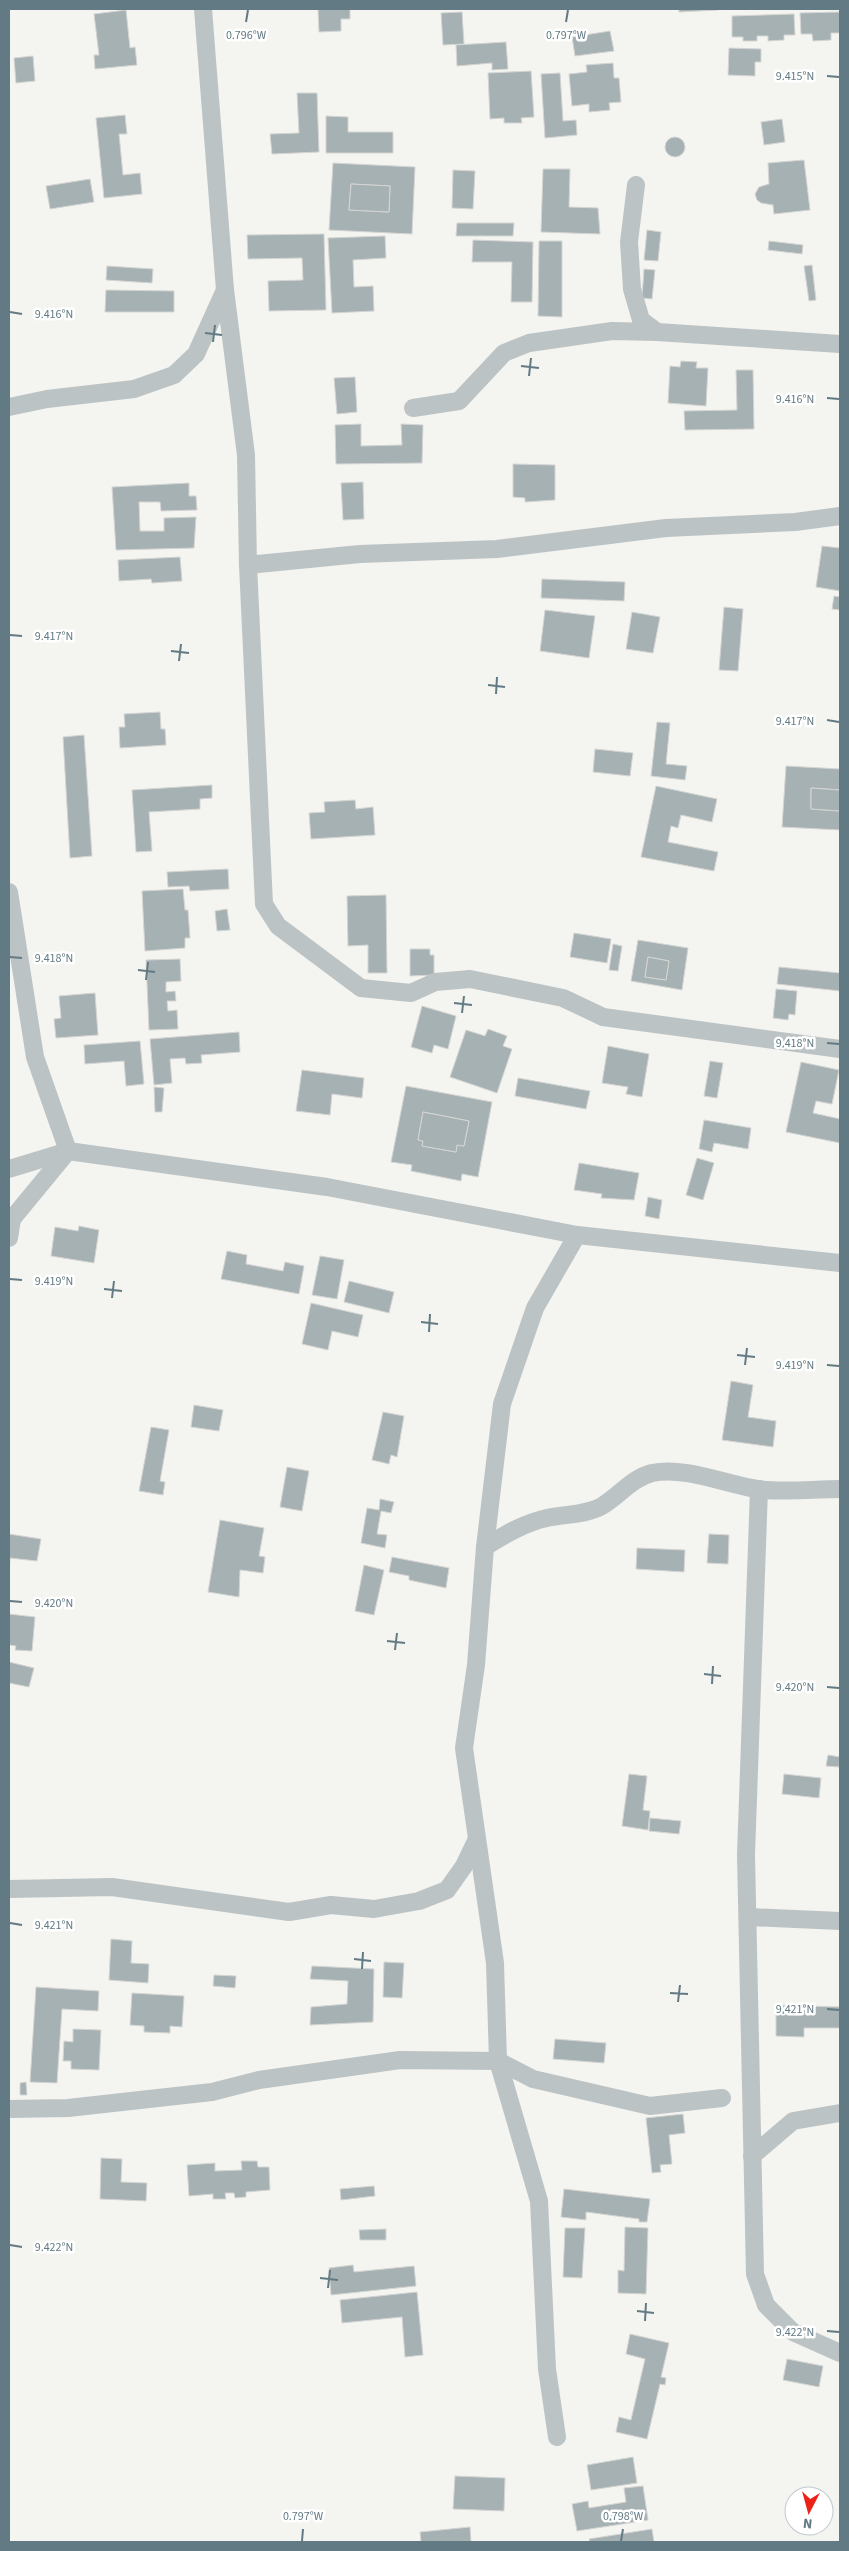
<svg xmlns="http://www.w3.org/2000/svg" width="849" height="2551" viewBox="0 0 849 2551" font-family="'Source Sans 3',sans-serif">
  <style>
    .building { fill: #a6b1b4; stroke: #d5d5d3; fill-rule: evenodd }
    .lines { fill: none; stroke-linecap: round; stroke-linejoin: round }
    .street { stroke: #bcc3c5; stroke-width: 18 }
    .ticks { fill: none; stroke: #627a83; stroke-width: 2 }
    .ticks-label { font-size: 12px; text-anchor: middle; fill: #627a83; stroke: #fff; stroke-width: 5; stroke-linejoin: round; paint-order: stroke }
  </style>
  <rect width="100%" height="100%" fill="#f4f4f0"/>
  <g class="building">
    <path d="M318,9h32v10h-9v12l-22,1z"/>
    <path d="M679,9h39v1l-39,2z"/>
    <path d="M126,10l4,38 5,-1 2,18 -42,4 -1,-14h5l-5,-41z"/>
    <path d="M462,12l2,32 -21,1 -2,-32z"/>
    <path d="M840,12v21h-9v7l-18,1 -1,-7h-11l-1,-21z"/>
    <path d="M794,14l1,21h-11v5l-16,1v-5h-11v5h-14v-4h-11v-21z"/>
    <path d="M610,31l4,20 -39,5 -3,-19z"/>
    <path d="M506,42l2,27 -16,1v-7l-35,3 -1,-21z"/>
    <path d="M729,48l32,1v13h-6v14l-27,-1z"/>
    <path d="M33,56l2,25 -19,2 -2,-25z"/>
    <path d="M613,63l1,15h5l2,24 -12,1 1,7 -21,2v-8l-17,2 -3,-32 18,-2 -1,-7z"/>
    <path d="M531,71l3,46 -13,1 1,5h-18v-5l-14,1 -2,-46z"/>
    <path d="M560,73l3,48 13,-1 1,15 -32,3 -4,-64z"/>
    <path d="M297,93h20l2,59 -47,2 -2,-20 29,-1z"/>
    <path d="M125,115l2,19h-8l4,41 17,-2 2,21 -38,4 -8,-80z"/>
    <path d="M326,116l22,1v15h45v21h-67z"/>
    <path d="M782,119l3,23 -21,3 -3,-23z"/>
    <circle cx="675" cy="147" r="10"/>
    <path d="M804,160l6,50 -36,4 -1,-9 -12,-2 -4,-3 -2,-6 4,-7 10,-3 -1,-21z"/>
    <path d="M333,163l82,4 -3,67 -83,-4zM351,184l39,2 -1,26 -40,-2z"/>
    <path d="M543,169h27l-1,38 29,1 2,26 -59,-2z"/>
    <path d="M453,170l22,1 -2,38 -21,-1z"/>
    <path d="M90,179l4,23 -44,7 -4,-23z"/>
    <path d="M351,184l39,2 -1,26 -40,-2z"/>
    <path d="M457,223h57l-1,13h-57z"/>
    <path d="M647,230l14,2 -3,29 -14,-1z"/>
    <path d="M324,234l2,76 -57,1 -1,-30 35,-1 -1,-22 -54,1 -1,-24z"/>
    <path d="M385,236l1,22 -33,2 1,27 19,-1 1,25 -42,2 -4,-75z"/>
    <path d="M473,240l60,2 -1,60h-21l1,-40h-40z"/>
    <path d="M539,241h23v76l-24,-1z"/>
    <path d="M769,241l34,4 -1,9 -34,-4z"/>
    <path d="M812,265l4,35 -7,1 -5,-35z"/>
    <path d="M107,266l46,3 -1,14 -46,-3z"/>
    <path d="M644,269l11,1 -3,29 -10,-1z"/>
    <path d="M106,290l68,1v21h-69z"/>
    <path d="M681,361l16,1 -1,6h12l-2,38 -38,-3 2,-37 10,1z"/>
    <path d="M736,370h17l1,59 -69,1 -1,-19 53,-1z"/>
    <path d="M355,377l2,35 -20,2 -3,-36z"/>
    <path d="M361,424v22l41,-1 -1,-21 22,1 -1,38 -86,1 -1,-39z"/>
    <path d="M513,464l42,1v35l-30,2v-4l-12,-1z"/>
    <path d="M363,482l1,37 -21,1 -2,-37z"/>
    <path d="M189,483v13h7l1,14 -36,1 -1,-9h-21l1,29h24v-13l32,-1 -2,31 -78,2 -4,-63z"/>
    <path d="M822,546l18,2v43l-24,-4z"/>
    <path d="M180,557l2,24 -30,2 -1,-4 -32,2 -1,-21z"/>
    <path d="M542,579l83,3 -1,19 -83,-3z"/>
    <path d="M834,596l6,1v13l-8,-1z"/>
    <path d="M724,607l19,2 -5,62 -19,-1z"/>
    <path d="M545,610l50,6 -6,42 -49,-7z"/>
    <path d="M632,612l28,5 -7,36 -27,-4z"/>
    <path d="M160,712l1,17h4l1,16 -46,3 -1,-21h6l-1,-13z"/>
    <path d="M657,722l13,1 -4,41 21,2 -2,14 -34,-4z"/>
    <path d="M84,735l8,121 -22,2 -7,-121z"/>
    <path d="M595,749l38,4 -3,23 -37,-4z"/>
    <path d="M786,766l54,3v21l-29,-2v21l29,2v19l-58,-3z"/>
    <path d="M212,785v13l-12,1v10l-51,3 3,39 -16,1 -4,-62z"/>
    <path d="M656,786l61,13 -5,23 -31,-7 -3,13 -7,-2 -3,16 50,10 -4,19 -73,-14z"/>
    <path d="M811,788l29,2v21l-29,-2z"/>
    <path d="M355,800l1,9 17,-2 2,28 -64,4 -2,-26 16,-1 -1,-10z"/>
    <path d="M228,869l1,20 -39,2 -1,-5 -21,1 -1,-15z"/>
    <path d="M183,889l2,21h3l2,28h-5v10l-40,3 -3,-60z"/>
    <path d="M386,895l1,78h-19v-28l-20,1 -1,-50z"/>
    <path d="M227,909l3,21 -13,1 -2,-20z"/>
    <path d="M574,933l37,6 -4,24 -37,-6z"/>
    <path d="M638,940l50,8 -6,42 -51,-9zM648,957l21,4 -3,19 -21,-3z"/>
    <path d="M613,944l9,2 -4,25 -9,-1z"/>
    <path d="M410,949h20v6h4v20l-24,1z"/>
    <path d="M648,957l21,4 -3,19 -21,-3z"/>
    <path d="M180,959l1,22 -15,1v10l9,-1 1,10h-9l1,10 9,-1 1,19 -29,1 -3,-70z"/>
    <path d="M779,967l61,6v18l-63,-7z"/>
    <path d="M776,989l21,2 -2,24 -6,-1 -1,6 -15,-2z"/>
    <path d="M95,993l3,42 -42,3 -2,-19 7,-1 -2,-22z"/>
    <path d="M422,1006l34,10 -8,33 -14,-4 -2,8 -21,-6z"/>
    <path d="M488,1029l19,7 -4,10 9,3 -15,44 -47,-16 16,-47 19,6z"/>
    <path d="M239,1032l1,20 -39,3 1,8 -16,1 -1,-6 -15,1 2,24 -18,2 -4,-46z"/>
    <path d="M140,1041l4,43 -18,2 -2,-25 -39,3 -1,-19z"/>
    <path d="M608,1046l41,8 -7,43 -16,-3 2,-7 -26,-4z"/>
    <path d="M710,1061l13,2 -6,35 -13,-2z"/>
    <path d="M801,1062l38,8 -7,34 -16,-3 -3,12 27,6v24l-54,-11z"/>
    <path d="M302,1070l62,8 -2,20 -30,-4 -2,21 -34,-4z"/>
    <path d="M518,1078l72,13 -4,18 -71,-13z"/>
    <path d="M406,1086l86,16 -14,75 -16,-3 -1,7 -50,-10 1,-6 -21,-3zM423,1112l46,9 -5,25 -7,-1 -1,7 -34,-6 1,-5 -5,-1z"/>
    <path d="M154,1087l10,1 -2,24h-7z"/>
    <path d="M423,1112l46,9 -5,25 -7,-1 -1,7 -34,-6 1,-5 -5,-1z"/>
    <path d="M704,1120l47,8 -3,21 -34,-6 -2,9 -13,-3z"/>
    <path d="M697,1158l17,5 -11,37 -17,-5z"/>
    <path d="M579,1163l60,10 -5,27 -33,-2 1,-4 -28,-4z"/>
    <path d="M648,1197l14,3 -3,19 -14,-3z"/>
    <path d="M79,1226l20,4 -5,33 -43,-7 4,-29 23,4z"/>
    <path d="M227,1251l20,4 -1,9 37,7 2,-9 19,4 -5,28 -78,-15z"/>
    <path d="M320,1256l24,4 -7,39 -25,-4z"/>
    <path d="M349,1281l45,11 -5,21 -45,-11z"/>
    <path d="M311,1303l52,12 -5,22 -26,-6 -4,19 -26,-6z"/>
    <path d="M731,1381l22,4 -5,32 28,4 -3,26 -51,-7z"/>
    <path d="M194,1405l29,5 -4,21 -28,-4z"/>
    <path d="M383,1412l21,4 -7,41 -6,-2 -2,9 -17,-4z"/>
    <path d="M151,1427l18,3 -9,51 5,1 -2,13 -24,-4z"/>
    <path d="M287,1467l22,4 -7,40 -22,-4z"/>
    <path d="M380,1499l14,3 -3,11 -10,-2 -4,23 10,1 -2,13 -24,-5 6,-35 12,2z"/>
    <path d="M220,1520l44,8 -5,28 6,1 -2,16 -23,-3 -1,27 -31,-5z"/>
    <path d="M9,1534l32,5 -4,22 -27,-3 -1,20z"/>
    <path d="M709,1534l20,1 -1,29 -21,-1z"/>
    <path d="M637,1548l48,2 -1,22 -48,-3z"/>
    <path d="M392,1557l57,11 -3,20 -37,-8v-4l-20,-4z"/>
    <path d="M364,1565l20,5 -10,45 -19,-4z"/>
    <path d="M9,1614l26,3 -3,34 -17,-1 1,-4 -7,-1z"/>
    <path d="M9,1662l25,6 -5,19 -20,-4z"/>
    <path d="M828,1755l12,2 -1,10 -13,-1z"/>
    <path d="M629,1774l18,2 -4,34 7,1 -2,19 -26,-4z"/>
    <path d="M784,1774l37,4 -2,20 -37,-4z"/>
    <path d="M650,1818l31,3 -2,13 -30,-3z"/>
    <path d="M111,1939l21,2 -1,22 18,1 -1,19 -39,-3z"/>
    <path d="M384,1962l20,1 -2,35 -19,-1z"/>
    <path d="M312,1966l62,3 -1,53 -63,3 1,-18 36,-3 1,-23 -38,-2z"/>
    <path d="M214,1975l22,1 -1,12 -22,-2z"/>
    <path d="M36,1987l63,4 -1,20 -36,-2 -5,74 -27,-1z"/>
    <path d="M132,1993l52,3 -2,31 -12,-1v7l-26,-1v-6l-14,-1z"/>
    <path d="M776,2005l64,2v21h-36v9l-28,-1z"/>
    <path d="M73,2029l28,1 -2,40 -28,-1v-8h-8l1,-20 9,1z"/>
    <path d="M555,2039l51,4 -2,20 -51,-4z"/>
    <path d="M26,2082l1,13h-7v-12z"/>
    <path d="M683,2114l2,19 -16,2 3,29 -12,1 1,7 -9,1 -6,-55z"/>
    <path d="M101,2158l21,1 -1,23 26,1 -1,18 -46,-2z"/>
    <path d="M241,2161h16l1,6h11l1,23 -24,2v5l-11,1 -1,-5h-9l1,6h-13v-5l-24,2 -2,-31 28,-2v8l27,-1z"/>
    <path d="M374,2186l1,10 -34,4 -1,-11z"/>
    <path d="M564,2189l86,10 -3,23h-8v-3l-53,-7v8l-25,-3z"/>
    <path d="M625,2227l23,1 -2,66 -28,-1v-23l6,1z"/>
    <path d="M565,2228h20l-3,50 -19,-1z"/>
    <path d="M386,2229v11h-26l-1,-10z"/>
    <path d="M353,2265l1,7 60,-6 2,20 -85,9 -2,-27z"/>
    <path d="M417,2292l6,63 -18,2 -3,-40 -60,6 -2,-23z"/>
    <path d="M630,2334l39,9 -8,34 5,1 -1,7 -5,-1 -13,55 -31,-7 3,-15 12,3 14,-61 -19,-5z"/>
    <path d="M787,2359l36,7 -4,21 -36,-7z"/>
    <path d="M633,2457l4,26 -46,7 -4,-25z"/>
    <path d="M455,2476l50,2 -1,33 -51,-2z"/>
    <path d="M643,2486l5,34 -71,11 -5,-27 16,-3 1,7 37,-6 -2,-14z"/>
    <path d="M470,2527l1,15h-50l-1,-10z"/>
    <path d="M652,2529l2,13h-64l-1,-3z"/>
  </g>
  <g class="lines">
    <g class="street">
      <path d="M203,9l22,281 21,165 2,110 16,339 14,22 83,62 50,5 24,-11 35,-3 93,19 40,19 237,32"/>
      <path d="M636,185l-7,57 3,47 9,31 16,12 183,12"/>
      <path d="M9,407l38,-8 87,-10 40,-14 22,-21 29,-64"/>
      <path d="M413,408l46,-7 45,-48 25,-10 83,-12 45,1"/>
      <path d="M248,565l112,-11 137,-5 169,-21 129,-6 45,-6"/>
      <path d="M9,892l26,165 33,94 -56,68 -3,19"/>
      <path d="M9,1169l59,-18 259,36 250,48 263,28"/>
      <path d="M759,1489l-13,366 9,419 11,31 27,27 47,21"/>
      <path d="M485,1547c19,-12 39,-24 62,-29 18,-4 39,-3 55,-12 17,-10 30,-28 50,-33 31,-7 74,11 105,16 26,4 56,0 83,0"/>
      <path d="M9,1889l103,-2 177,25 42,-7 43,4 45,-8 28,-11 17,-24 12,-25"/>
      <path d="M748,1917l92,4"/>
      <path d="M9,2109l59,-1 144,-16 47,-12 141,-20 98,1 35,18 117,27 72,-8"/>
      <path d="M752,2156l41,-35 47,-8"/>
      <path d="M557,2437l-10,-68 -8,-168 -41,-140 -3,-98 -31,-215 12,-83 9,-118 17,-143 33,-96 42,-73"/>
    </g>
  </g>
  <path class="ticks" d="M246,22l2,-12M566,22l2,-12M827,76l12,1M10,312l12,2M205,333l17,2M213,342l2,-17M521,366l18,2M529,376l2,-18M827,398l12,1M10,635l12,1M171,651l18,2M179,661l2,-17M488,685l17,2M496,694l1,-17M827,720l12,2M10,957l12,1M138,970l17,2M146,980l2,-18M454,1003l18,2M462,1013l2,-17M827,1043l12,1M10,1279l12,1M104,1289l18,2M112,1298l2,-17M421,1322l17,2M429,1332l1,-18M737,1355l18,2M745,1365l2,-17M827,1365l12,1M10,1601l12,1M387,1641l18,2M395,1650l2,-17M704,1674l17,2M712,1684l1,-18M827,1687l12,1M10,1923l12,2M354,1959l17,2M362,1969l1,-17M670,1993l18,1M678,2002l2,-17M827,2009l12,1M10,2245l12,2M320,2278l18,2M328,2288l2,-18M637,2311l17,2M645,2321l1,-18M827,2331l12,1M302,2541l1,-12M621,2541l2,-12"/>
  <g class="ticks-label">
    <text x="246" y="39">0.796°W</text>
    <text x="566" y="39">0.797°W</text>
    <text x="795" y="80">9.415°N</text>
    <text x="54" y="318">9.416°N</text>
    <text x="795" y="403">9.416°N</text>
    <text x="54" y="640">9.417°N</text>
    <text x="795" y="725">9.417°N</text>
    <text x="54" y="962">9.418°N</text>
    <text x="795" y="1047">9.418°N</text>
    <text x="54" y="1285">9.419°N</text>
    <text x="795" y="1369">9.419°N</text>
    <text x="54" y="1607">9.420°N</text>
    <text x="795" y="1691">9.420°N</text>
    <text x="54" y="1929">9.421°N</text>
    <text x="795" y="2013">9.421°N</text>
    <text x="54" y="2251">9.422°N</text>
    <text x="795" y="2336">9.422°N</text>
    <text x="303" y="2520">0.797°W</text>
    <text x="623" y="2520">0.798°W</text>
  </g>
  <rect width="849" height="2551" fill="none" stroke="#627a83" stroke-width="20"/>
  <g transform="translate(809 2511) rotate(186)"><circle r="24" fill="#ffffff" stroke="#c0cacd"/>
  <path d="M0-4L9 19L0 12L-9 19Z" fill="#ec2118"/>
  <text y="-8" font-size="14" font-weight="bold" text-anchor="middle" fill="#627a83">N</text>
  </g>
</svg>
